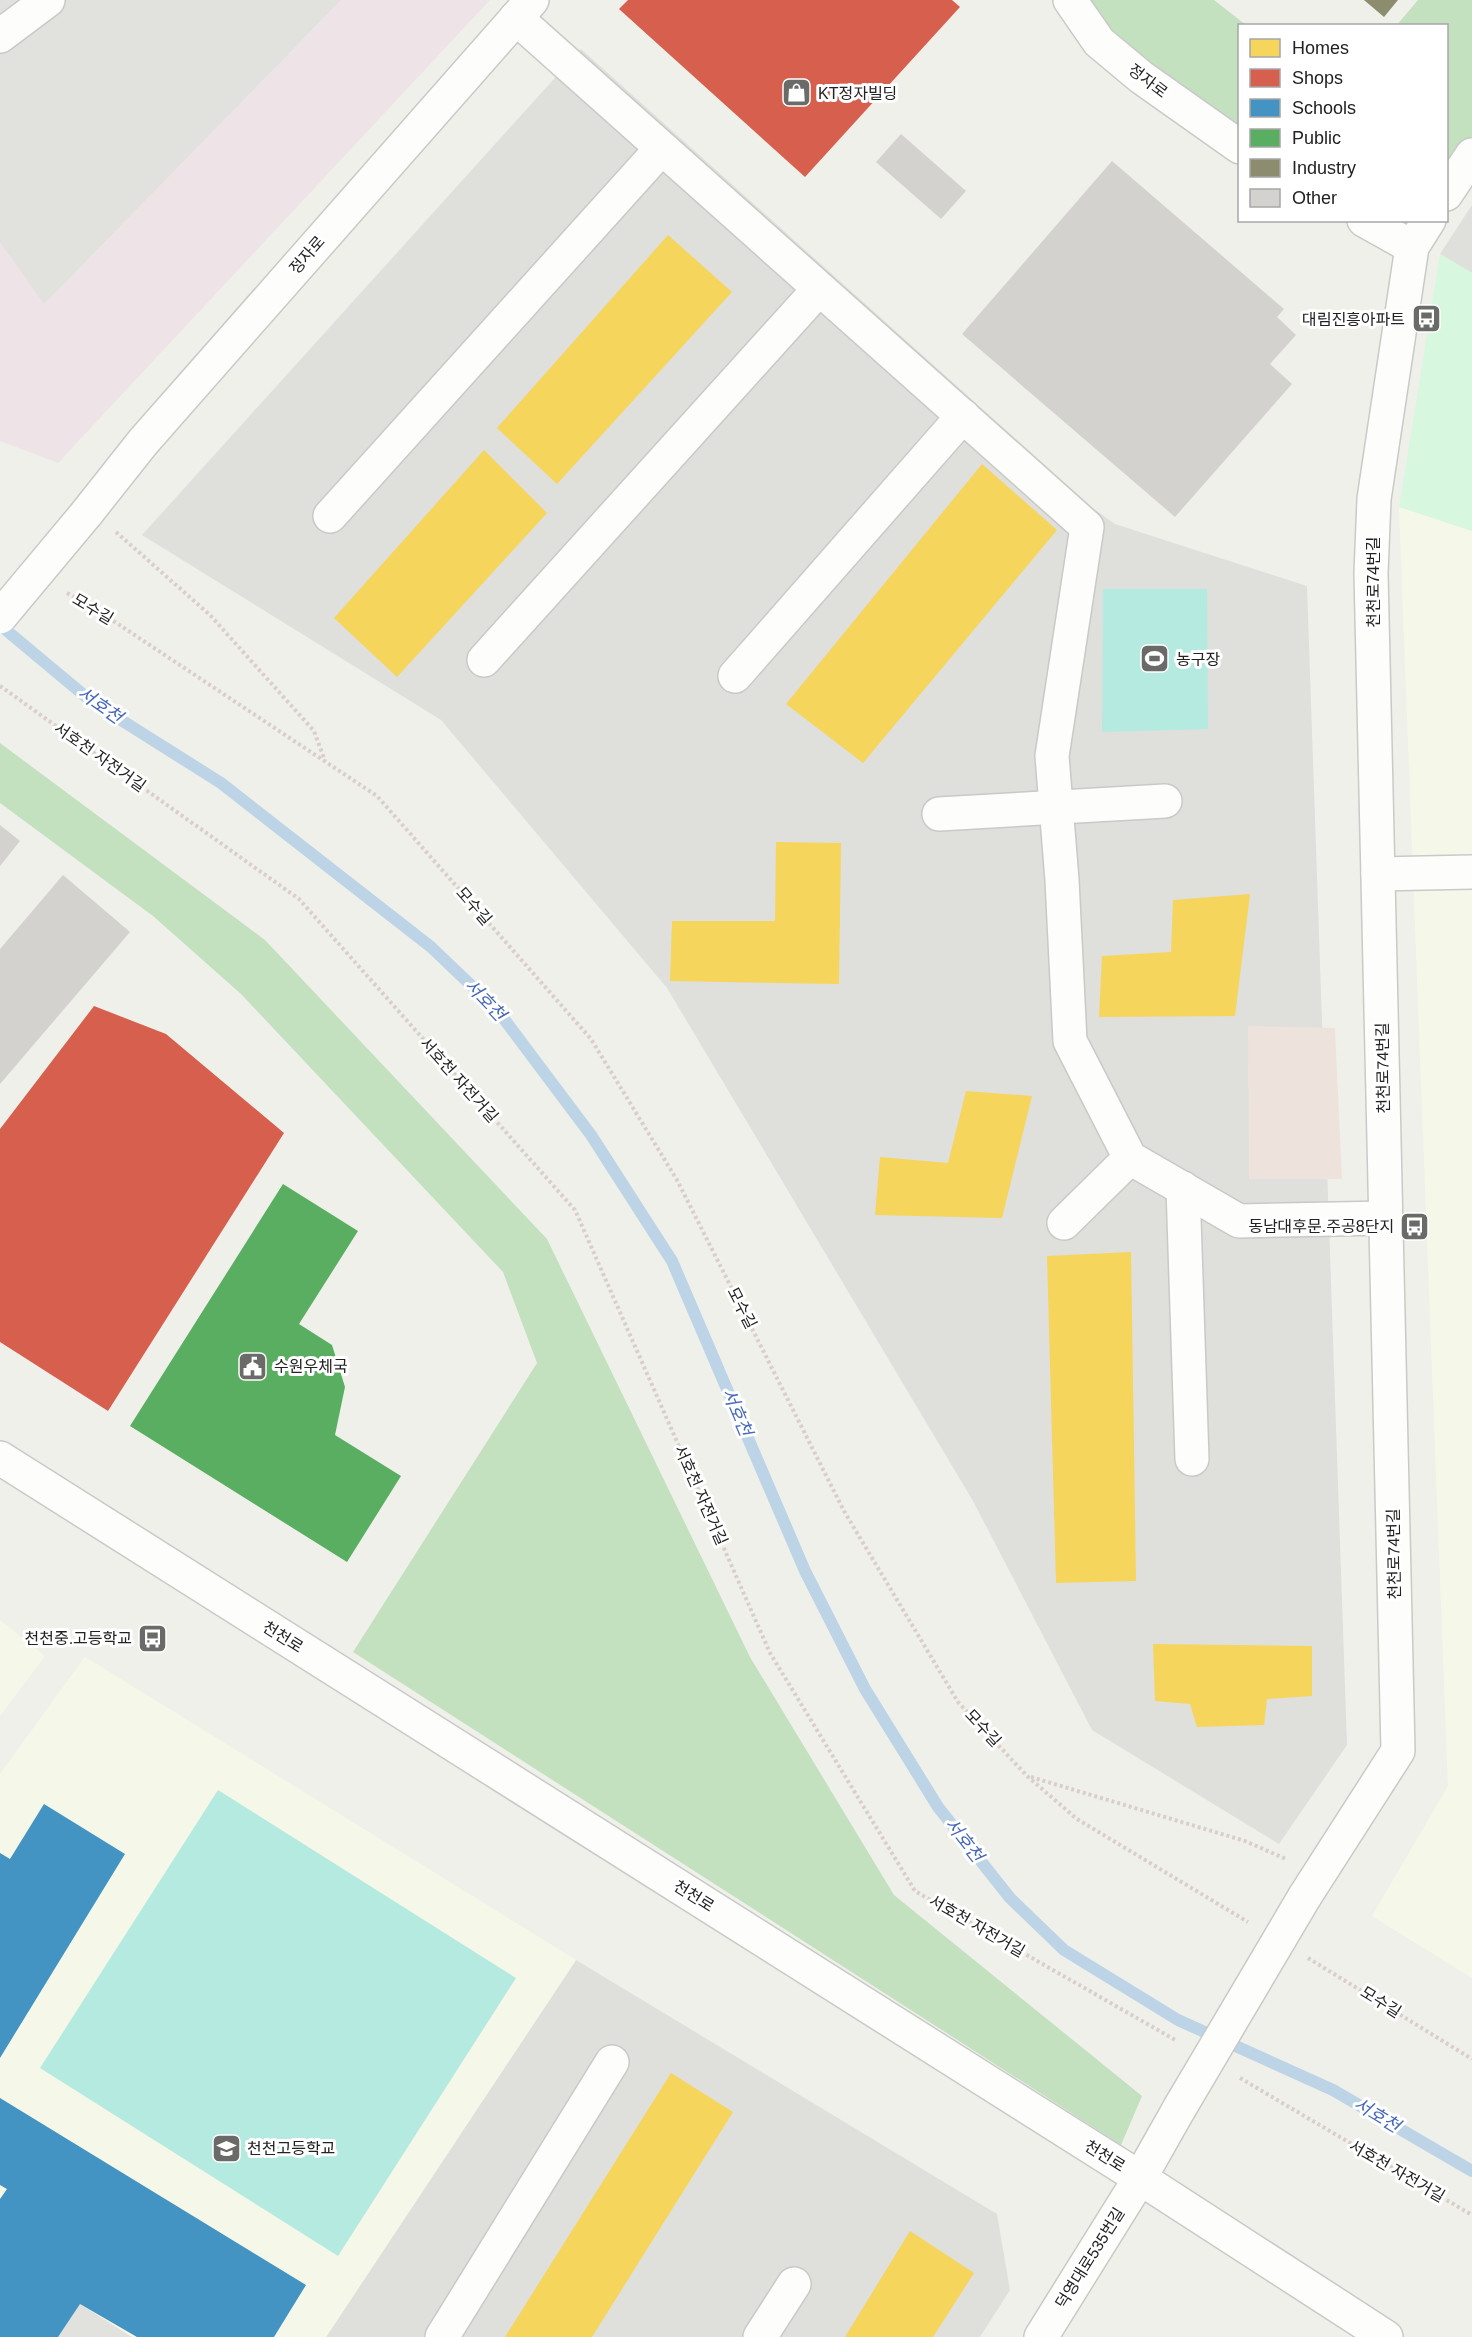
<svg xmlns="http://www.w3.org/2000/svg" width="1472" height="2337" viewBox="0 0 1472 2337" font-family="Helvetica,'Noto Sans KR',sans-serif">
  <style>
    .residential { fill: #dfdfdc }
    .commercial { fill: #eee3dc }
    .industrial { fill: #eee4e8 }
    .education { fill: #f5f8e8 }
    .forest { fill: #c3e1bf }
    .park { fill: #d8f7df }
    .pitch { fill: #b4eadf }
    .parking { fill: #e1e1de }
    .homes { fill: #f6d55c }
    .shops { fill: #d6604d }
    .schools { fill: #4393c3 }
    .public { fill: #5aae61 }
    .industry { fill: #8c8c6e }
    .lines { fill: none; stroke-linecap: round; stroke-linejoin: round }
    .stream { stroke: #bcd4e5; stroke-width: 12 }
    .building { fill: #d3d2ce }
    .minor-casing { stroke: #c9c9c7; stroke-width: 36 }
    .path { stroke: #d9cec9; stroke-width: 4; stroke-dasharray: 3 3; stroke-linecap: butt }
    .minor { stroke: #fdfdfc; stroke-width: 33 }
    .minor-bridge-casing { stroke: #c9c9c7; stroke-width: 36; stroke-linecap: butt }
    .minor-bridge { stroke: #fdfdfc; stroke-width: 33 }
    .labels { text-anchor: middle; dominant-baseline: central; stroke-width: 6; stroke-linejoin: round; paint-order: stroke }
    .street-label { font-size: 16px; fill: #222; stroke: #fff }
    .poi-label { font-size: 16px; fill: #222; stroke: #fff; text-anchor: start }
    .water-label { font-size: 18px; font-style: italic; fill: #4667ba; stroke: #fff }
  </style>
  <rect width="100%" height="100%" fill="#f0f0eb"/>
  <g class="residential">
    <path d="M581,49l513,460 21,15 192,62 40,1159 -68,99 -187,-114 -119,-229 -306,-513 -226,-268 -299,-185z"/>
    <path d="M1472,205v68l-32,-19z"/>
    <path d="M576,1960l421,254 13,76 -30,47h-654z"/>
  </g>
  <path class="commercial" d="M1248,1026l87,2 7,151h-93z"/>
  <path class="industrial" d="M0,0h490l-432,463 -58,-22z"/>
  <g class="education">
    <path d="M1399,507l73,24v1447l-100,-62 76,-130z"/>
    <path d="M0,1620l45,36 -45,60z"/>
    <path d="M85,1657l491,303 -250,377h-326v-563z"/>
  </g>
  <g class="forest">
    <path d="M1082,0h132l32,25 -6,1 -1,113 -91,-69z"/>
    <path d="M1418,0h54v146l-25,40 -1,-160h-50z"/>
    <path d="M0,743l265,197 282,299 203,418 144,238 248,201 -21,49 -768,-493 184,-289 -34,-91 -262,-278 -88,-78 -153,-113z"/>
  </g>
  <path class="park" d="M1440,254l32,19v258l-73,-24z"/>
  <g class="pitch">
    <path d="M1103,589h104l1,140 -106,3z"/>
    <path d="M218,1790l298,188 -178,278 -298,-188z"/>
  </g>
  <g class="parking">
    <path d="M0,0h341l-297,304 -44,-62z"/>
    <path d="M80,2304l52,33h-74z"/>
  </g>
  <g class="homes">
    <path d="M668,235l64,57 -175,192 -60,-56z"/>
    <path d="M484,450l63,63 -150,164 -63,-59z"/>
    <path d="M982,464l75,66 -194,233 -77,-59z"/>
    <path d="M776,842l65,1 -2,141 -169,-3 2,-60h103z"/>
    <path d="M1250,894l-15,122 -136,1 3,-61 69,-4 2,-52z"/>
    <path d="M966,1091l66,5 -30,122 -127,-3 5,-58 68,6z"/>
    <path d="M1131,1252l5,329 -80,2 -9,-327z"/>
    <path d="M1153,1644l159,2v50l-45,3 -3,26 -67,2 -7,-23 -35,-3z"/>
    <path d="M671,2073l62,39 -141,225h-87z"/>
    <path d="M910,2231l64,42 -41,64h-88z"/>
  </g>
  <g class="shops">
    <path d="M628,0h324l8,7 -155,170 -186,-168z"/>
    <path d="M94,1006l72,28 118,99 -176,278 -108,-69v-213z"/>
  </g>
  <g class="schools">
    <path d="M44,1804l81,50 -125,204v-205l10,6z"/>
    <path d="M0,2098l306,187 -32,52h-137l-57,-33 -22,33h-58v-138l7,-10 -7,-4z"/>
  </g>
  <path class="public" d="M283,1184l75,47 -59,93 33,21 13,42 -10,48 66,41 -54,86 -217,-136z"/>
  <path class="industry" d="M1364,0h34l-14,17z"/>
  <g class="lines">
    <path class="stream" d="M0,625l91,76 130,82 210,164 67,64 93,124 81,126 133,310 60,118 73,118 72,91 54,52 114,70 155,70 139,81"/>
  </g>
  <g class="building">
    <path d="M901,134l65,57 -25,28 -65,-57z"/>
    <path d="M1112,161l172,148 -7,8 19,18 -26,29 22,20 -117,133 -213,-183z"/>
    <path d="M0,825l20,16 -20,25z"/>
    <path d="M63,875l67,57 -130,152v-135z"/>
  </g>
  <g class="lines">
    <defs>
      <g id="minor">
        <path d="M1070,0l29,42 42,35 99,70"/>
        <path d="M516,18l571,509 -35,229 10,124 8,161 60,117 109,63 147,-3"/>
        <path d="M0,36l48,-36"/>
        <path d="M1446,194l26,-39"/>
        <path d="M1364,220l48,27"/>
        <path d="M86,514l57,-72 389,-442"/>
        <path d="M330,516l331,-367"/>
        <path d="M484,660l335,-371"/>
        <path d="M735,676l228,-260"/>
        <path d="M939,814l226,-13"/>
        <path d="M1378,874l94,-2"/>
        <path d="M1183,1188l9,271"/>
        <path d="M1064,1223l66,-65"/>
        <path d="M0,1458l1140,720 246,159"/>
        <path d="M1305,1896l93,-145 -27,-1178 3,-74 38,-252 17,-27"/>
        <path d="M442,2337l170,-275"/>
        <path d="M760,2337l34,-53"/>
        <path d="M1041,2337l99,-159 39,-69"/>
      </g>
    </defs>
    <use href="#minor" class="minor-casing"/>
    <g class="path">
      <path d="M116,532l94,83 104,116 11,30"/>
      <path d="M67,593l30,17 280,186 214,243 86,141 167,331 114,191 69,74 50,43 171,103"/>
      <path d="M0,686l299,213 276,311 195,443 145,238 262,150"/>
      <path d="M1031,1777l214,64 41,18"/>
      <path d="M1308,1958l164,101"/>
      <path d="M1240,2078l232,137"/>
    </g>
    <use href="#minor" class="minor"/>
    <defs>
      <g id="minor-bridge">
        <path d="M0,617l86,-103"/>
        <path d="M1179,2109l126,-213"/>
      </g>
    </defs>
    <use href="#minor-bridge" class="minor-bridge-casing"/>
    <use href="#minor-bridge" class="minor-bridge"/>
  </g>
  <defs>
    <symbol id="shop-square" viewBox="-11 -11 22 22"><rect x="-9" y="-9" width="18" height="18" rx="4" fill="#6a6a68" stroke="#fff"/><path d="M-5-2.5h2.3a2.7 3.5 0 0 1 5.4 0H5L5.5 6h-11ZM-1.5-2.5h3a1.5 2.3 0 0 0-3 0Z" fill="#fff"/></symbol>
    <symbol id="bus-square" viewBox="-11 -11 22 22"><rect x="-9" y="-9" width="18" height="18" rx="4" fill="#6a6a68" stroke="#fff"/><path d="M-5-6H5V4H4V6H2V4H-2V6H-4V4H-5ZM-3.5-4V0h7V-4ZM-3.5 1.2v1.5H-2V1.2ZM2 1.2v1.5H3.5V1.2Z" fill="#fff"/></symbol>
    <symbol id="stadium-square" viewBox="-11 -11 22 22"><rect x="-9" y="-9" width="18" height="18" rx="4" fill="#6a6a68" stroke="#fff"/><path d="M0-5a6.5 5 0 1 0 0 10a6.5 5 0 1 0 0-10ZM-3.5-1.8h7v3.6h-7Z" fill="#fff"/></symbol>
    <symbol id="civic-square" viewBox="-11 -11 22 22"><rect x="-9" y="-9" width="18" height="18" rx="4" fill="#6a6a68" stroke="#fff"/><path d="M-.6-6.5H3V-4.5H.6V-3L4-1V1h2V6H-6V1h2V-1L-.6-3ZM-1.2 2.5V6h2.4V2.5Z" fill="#fff"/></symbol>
    <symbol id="school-square" viewBox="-11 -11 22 22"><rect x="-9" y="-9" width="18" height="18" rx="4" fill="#6a6a68" stroke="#fff"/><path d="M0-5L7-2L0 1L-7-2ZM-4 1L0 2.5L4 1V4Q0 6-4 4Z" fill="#fff"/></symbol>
  </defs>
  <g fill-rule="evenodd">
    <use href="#shop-square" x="780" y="76" width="33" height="33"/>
    <use href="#bus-square" x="1410" y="302" width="33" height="33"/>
    <use href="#stadium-square" x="1138" y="642" width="33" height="33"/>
    <use href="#bus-square" x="1398" y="1210" width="33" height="33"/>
    <use href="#civic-square" x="236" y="1350" width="33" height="33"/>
    <use href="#bus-square" x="136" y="1622" width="33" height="33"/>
    <use href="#school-square" x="210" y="2132" width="33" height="33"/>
  </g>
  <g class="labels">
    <g class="street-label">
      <text transform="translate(1148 81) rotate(37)">정자로</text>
      <text transform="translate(307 255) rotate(-49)">정자로</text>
      <text transform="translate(1373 582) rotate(-90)">천천로74번길</text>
      <text transform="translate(93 609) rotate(31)">모수길</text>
      <text transform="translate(100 757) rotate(35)">서호천 자전거길</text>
      <text transform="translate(474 906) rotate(49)">모수길</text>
      <text transform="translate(1383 1068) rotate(-91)">천천로74번길</text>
      <text transform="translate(459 1080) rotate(48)">서호천 자전거길</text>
      <text transform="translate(742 1308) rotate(63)">모수길</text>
      <text transform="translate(701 1495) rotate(66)">서호천 자전거길</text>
      <text transform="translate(1394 1554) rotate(-91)">천천로74번길</text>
      <text transform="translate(283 1637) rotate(32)">천천로</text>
      <text transform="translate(983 1728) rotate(47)">모수길</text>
      <text transform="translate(694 1896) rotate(32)">천천로</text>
      <text transform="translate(977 1926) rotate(30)">서호천 자전거길</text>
      <text transform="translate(1381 2002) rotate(32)">모수길</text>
      <text transform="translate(1105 2156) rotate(32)">천천로</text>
      <text transform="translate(1397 2171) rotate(30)">서호천 자전거길</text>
      <text transform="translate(1090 2258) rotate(-58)">덕영대로535번길</text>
    </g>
    <g class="poi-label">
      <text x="818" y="93">KT정자빌딩</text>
      <text x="1405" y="319" text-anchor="end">대림진흥아파트</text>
      <text x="1176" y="659">농구장</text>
      <text x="1394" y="1226" text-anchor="end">동남대후문.주공8단지</text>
      <text x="274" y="1366">수원우체국</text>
      <text x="132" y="1638" text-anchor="end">천천중.고등학교</text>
      <text x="247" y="2148">천천고등학교</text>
    </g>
    <g class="water-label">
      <text transform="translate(100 705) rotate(35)">서호천</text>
      <text transform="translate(485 1000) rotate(46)">서호천</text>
      <text transform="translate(737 1412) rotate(67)">서호천</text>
      <text transform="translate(964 1840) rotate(52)">서호천</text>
      <text transform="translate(1377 2115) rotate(31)">서호천</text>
    </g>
  </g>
  <rect x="1238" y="24" width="210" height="198" fill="#ffffff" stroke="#a7a7a7" stroke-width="1.5"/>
  <rect x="1250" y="39" width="30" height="18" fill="#f6d55c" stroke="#a7a7a7" stroke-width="1.5"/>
  <text x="1292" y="54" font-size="18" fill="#222222">Homes</text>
  <rect x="1250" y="69" width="30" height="18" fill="#d6604d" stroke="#a7a7a7" stroke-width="1.5"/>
  <text x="1292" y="84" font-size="18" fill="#222222">Shops</text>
  <rect x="1250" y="99" width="30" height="18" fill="#4393c3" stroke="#a7a7a7" stroke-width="1.5"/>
  <text x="1292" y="114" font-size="18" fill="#222222">Schools</text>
  <rect x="1250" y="129" width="30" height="18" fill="#5aae61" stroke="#a7a7a7" stroke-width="1.5"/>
  <text x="1292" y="144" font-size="18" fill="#222222">Public</text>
  <rect x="1250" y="159" width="30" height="18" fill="#8c8c6e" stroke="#a7a7a7" stroke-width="1.5"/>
  <text x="1292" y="174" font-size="18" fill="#222222">Industry</text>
  <rect x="1250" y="189" width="30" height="18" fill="#d3d2ce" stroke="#a7a7a7" stroke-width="1.5"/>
  <text x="1292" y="204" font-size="18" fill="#222222">Other</text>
</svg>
